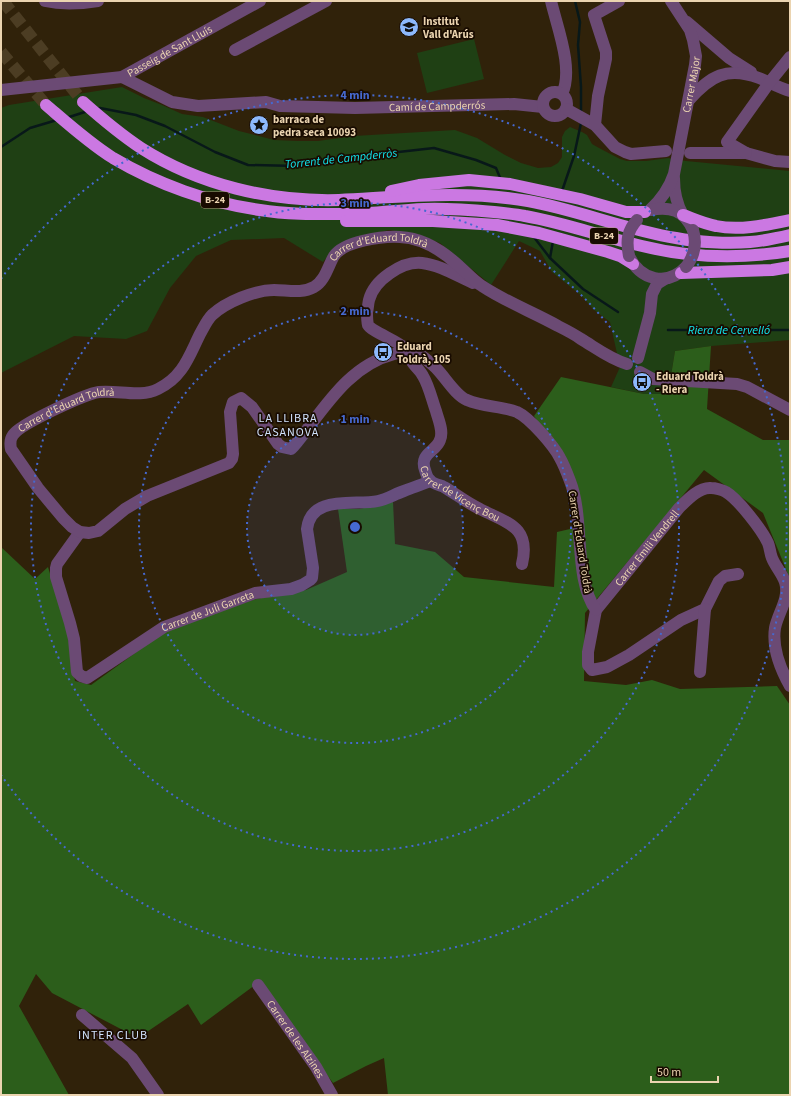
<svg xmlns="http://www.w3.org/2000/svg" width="791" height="1096" viewBox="0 0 791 1096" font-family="'Source Sans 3',sans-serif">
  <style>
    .green { fill: #1f4014 }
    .forest { fill: #2c5e1b }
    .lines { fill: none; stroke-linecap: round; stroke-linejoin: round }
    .stream { stroke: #081819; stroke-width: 2.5 }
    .highway-tunnel { stroke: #4c3d23; stroke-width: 12; stroke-dasharray: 12 6; stroke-linecap: butt }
    .minor { stroke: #6b4a74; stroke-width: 12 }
    .highway { stroke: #cb78e2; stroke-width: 12 }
    .minor-bridge { stroke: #6b4a74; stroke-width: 12 }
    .ring { fill: none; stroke: #4669d0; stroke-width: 2; stroke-dasharray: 2 4 }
    .labels { text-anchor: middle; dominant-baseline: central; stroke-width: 3.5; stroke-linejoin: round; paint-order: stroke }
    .shield { fill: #180b00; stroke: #ac987b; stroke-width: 1 }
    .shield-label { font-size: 10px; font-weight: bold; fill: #ebd4b0 }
    .poi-label { font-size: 11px; font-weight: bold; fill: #ebd4b0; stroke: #180b00; text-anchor: start }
    .street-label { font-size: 11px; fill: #ebd4b0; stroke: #180b00 }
    .water-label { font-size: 12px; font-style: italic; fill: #11e6ed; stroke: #180b00 }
    .neighbourhood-label { font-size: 12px; letter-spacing: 1px; fill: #d1e2fc; stroke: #180b00 }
    .centre { fill: #4669d0; stroke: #180b00; stroke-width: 2 }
    .ring-label { font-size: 12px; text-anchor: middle; font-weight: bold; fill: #4669d0; stroke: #180b00; stroke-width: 3.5; stroke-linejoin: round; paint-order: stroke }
  </style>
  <rect width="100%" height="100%" fill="#30220a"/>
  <g class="green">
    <path d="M474,39l10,40 -57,14 -10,-40z"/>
    <path d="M122,87l22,11 18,7 20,9 21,3 36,14 35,9 24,1h20l36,-5 101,-6 22,8 28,17 16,8 17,5 13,-1 7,-4 4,-6v-20l3,-6 5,-4 12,5 5,3 5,9 7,4 21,11 7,2h19l22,-3 18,3 104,10v169l-79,6 -36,5 -7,43h-24l-33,-7 9,-20 -10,-45 -17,-13 -11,-13 -30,-24 -12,-21 -21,-10 -28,44 -51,-42 -23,-9 -28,-4 -39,9 -15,8 -12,15 -39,-24 -53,2 -35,16 -26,32 -23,43 -21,8 -52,-3 -73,37v-265l8,-3z"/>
  </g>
  <path class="forest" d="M711,346l-4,63 56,31h27v139l-27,-66 -59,-43 -119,143 -1,68 42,4 26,-5 28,9 97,-3 13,19v390h-402l-4,-37 -18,8 -33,17 -74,-101 -58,43 -13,-21 -50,34 -86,-45 -16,-19 -17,32 50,89h-68v-548l34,32 13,-12 19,63 8,51 16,4 76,-55 89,-31 50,-9 41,-18 -9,-63h21l34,-7 2,42 40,8 29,25 90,10 3,-55 26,-6 -10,-52 -39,-58 27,-39 83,17h24l7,-43z"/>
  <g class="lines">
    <g class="stream">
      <path d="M575,1l5,21 -2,23 3,42v27"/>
      <path d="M97,109l3,-1 36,7 29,11 50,26 33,13 49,1 57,-9 80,-9 42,12 20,8 5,12"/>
      <path d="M66,118l22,-7"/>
      <path d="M1,147l29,-19 27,-8"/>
      <path d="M562,191l12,-35 7,-33"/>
      <path d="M533,236l17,22 33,31 35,23"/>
      <path d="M550,258l3,-17"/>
      <path d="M668,330h122"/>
    </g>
    <g class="highway-tunnel">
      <path d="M3,1l80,101"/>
      <path d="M1,52l45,53"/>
    </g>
    <g class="minor">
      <path d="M45,1c18,4 34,3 53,0"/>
      <path d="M551,1c6,26 23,68 11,93"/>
      <path d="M687,22l42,36 22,14"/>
      <path d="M235,50l91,-49"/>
      <path id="s1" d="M122,77l50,25 26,4 68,-4 14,4 75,2 159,-4 29,3"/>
      <path id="s2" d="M1,90l121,-13 138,-76"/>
      <circle cx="555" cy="104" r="12"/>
      <path d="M689,100c21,-24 38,-34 70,-22 10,4 20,10 31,13"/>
      <path d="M566,109l29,16 20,22 10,5 6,2 35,-3"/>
      <path d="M595,125l3,-29 8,-37v-7l-12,-37 25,-14"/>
      <path d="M690,153h56l29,8 15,1"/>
      <path d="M746,153l-19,-11 42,-59 21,-26"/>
      <path d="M674,178c0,14 2,25 9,37"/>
      <path id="s3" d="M650,210c12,-11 19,-21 24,-36l21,-109 1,-9 -3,-16 -3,-10 -19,-29"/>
      <path d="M650,210c20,-4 34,0 43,20"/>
      <path d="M629,256c11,24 38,31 57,11"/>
      <path id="s4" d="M473,283c-16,-7 -33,-18 -51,-20 -20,-2 -48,17 -53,37 -1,4 -1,9 -2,12 0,4 0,9 1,13 3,6 30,16 38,24 3,3 3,7 5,11 3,6 9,10 12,16 6,10 9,24 13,35 2,8 8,20 4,29 -4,12 -21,13 -15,30 1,3 2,8 5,10 3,4 10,5 14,7 12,7 23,16 36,22 27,14 51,17 42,55"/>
      <path d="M638,358l12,-45 2,-19 5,-10 8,-5"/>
      <path d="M640,372l13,7 84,5 10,3 43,23"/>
      <path id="s5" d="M80,532l-23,32 -1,4v9l14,46 4,16 3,33 4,4 6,2 77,-51 91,-34 36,-4 11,-4 8,-5 2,-2 1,-10 -6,-39c4,-35 48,-23 71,-28 9,-2 17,-7 26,-10 9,-4 18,-6 26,-10"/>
      <path id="s6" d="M738,574l-13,2 -6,5 -14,28 -24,11 -52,35 -22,12 -15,3 -4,-5v-13l8,-42 83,-102c8,-8 20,-21 32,-20 4,0 12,2 15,4 12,7 36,38 42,51 2,5 2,10 4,15 3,8 10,15 13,24 5,16 -7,31 -10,46 -3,20 6,42 15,58"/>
      <path id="s7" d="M596,610c-23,-32 -11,-91 -26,-129 -3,-8 -6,-16 -10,-23 -6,-12 -30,-40 -43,-46 -16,-6 -34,-5 -50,-12 -11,-4 -22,-23 -31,-32 -4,-4 -9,-8 -14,-12 -9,-6 -17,-5 -28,-2 -47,12 -71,57 -100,92l-3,3 -9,-2 -4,-3 -26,-37 -11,-9 -8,4 -3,10 3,42 -1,5 -3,4 -82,33 -22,13 -27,22 -9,2 -9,-1 -8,-5 -9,-9 -25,-30 -27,-39c-1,-5 -1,-10 2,-14 7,-11 72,-41 86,-43 20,-2 41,6 59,-3 25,-12 31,-33 42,-55 4,-7 7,-14 12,-19 14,-13 43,-25 62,-25 13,0 28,4 40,-3 11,-6 14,-21 20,-31 10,-15 49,-20 66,-19 23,1 44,15 59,29 8,7 15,15 23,20 24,16 51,26 76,40 8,4 16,8 23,13 15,9 29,20 46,25"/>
      <path d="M700,672l5,-63"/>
      <path id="s8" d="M258,985l58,82 16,28"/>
      <path d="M82,1015l50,43 26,37"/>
    </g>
    <g class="highway">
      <path d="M83,102c18,16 37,32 58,46 58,37 130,54 198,52 63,-3 126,-10 189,1 50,9 98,29 148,37 21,4 52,6 74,4 13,-1 27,-4 40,-7"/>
      <path d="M46,105c21,18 43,38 67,53 44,26 96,45 147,52 30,5 63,4 94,4 23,-1 46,-4 70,-5 23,-1 47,1 70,3 10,1 21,2 31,4 40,7 78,21 117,30 49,12 99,13 148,5"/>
      <path d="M391,191l28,-6 50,-5 41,4 70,15 46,13h19"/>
      <path d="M683,215c11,4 22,9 33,11 24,5 50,-1 74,-6"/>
      <path d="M346,221h87l64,4 42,8 69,19 12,4 13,8"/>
      <path d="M681,273l91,-3 18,-3"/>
    </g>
    <g class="minor-bridge">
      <path d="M629,256c-3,-15 -2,-25 8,-36"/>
      <path d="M686,267c9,-12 11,-24 7,-37"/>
    </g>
  </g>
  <circle cx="355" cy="527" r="108" fill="#4669d0" fill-opacity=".12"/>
  <g class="ring">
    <circle cx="355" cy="527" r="108"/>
    <circle cx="355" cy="527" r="216"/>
    <circle cx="355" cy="527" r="324"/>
    <path d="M1 279A432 432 0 1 1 1 775"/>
  </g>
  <defs>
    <symbol id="school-disc" viewBox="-11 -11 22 22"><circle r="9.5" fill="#8db9fc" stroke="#180b00"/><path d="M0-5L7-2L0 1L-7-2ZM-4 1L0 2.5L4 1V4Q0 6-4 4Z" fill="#111"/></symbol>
    <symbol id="sight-disc" viewBox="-11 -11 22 22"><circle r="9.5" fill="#8db9fc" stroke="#180b00"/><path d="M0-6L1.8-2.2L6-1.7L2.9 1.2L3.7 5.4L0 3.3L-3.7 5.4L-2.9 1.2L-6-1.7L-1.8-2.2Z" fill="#111"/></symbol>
    <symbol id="bus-disc" viewBox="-11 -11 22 22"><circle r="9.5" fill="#8db9fc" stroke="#180b00"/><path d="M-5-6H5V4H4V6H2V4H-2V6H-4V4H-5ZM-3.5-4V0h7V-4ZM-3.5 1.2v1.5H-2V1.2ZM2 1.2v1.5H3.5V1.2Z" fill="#111"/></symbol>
  </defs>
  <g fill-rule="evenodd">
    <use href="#school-disc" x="398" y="16" width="22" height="22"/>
    <use href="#sight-disc" x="248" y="114" width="22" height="22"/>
    <use href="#bus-disc" x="372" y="341" width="22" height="22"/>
    <use href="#bus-disc" x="631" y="371" width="22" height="22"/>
  </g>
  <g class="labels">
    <g class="shield">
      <rect x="201" y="192" width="28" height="16" rx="3"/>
      <rect x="590" y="228" width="28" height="16" rx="3"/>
    </g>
    <g class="shield-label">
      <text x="215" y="200">B-24</text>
      <text x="604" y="236">B-24</text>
    </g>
    <g class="poi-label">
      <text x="423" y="21">Institut<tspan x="423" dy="13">Vall d'Arús</tspan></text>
      <text x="273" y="119">barraca de<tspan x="273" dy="13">pedra seca 10093</tspan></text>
      <text x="397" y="346">Eduard<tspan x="397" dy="13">Toldrà, 105</tspan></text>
      <text x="656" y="376">Eduard Toldrà<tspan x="656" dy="13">- Riera</tspan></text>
    </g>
    <g class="street-label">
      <text stroke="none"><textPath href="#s2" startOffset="176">Passeig de Sant Lluís</textPath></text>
      <text stroke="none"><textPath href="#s3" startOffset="135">Carrer Major</textPath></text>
      <text stroke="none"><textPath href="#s1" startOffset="322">Camí de Campderrós</textPath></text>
      <text stroke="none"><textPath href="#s7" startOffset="1387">Carrer d'Eduard Toldrà</textPath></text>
      <text stroke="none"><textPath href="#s7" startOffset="1004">Carrer d'Eduard Toldrà</textPath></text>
      <text stroke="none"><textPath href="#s4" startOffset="373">Carrer de Vicenç Bou</textPath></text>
      <text transform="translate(580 542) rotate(81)">Carrer d'Eduard Toldrà</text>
      <text stroke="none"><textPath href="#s6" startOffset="324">Carrer Emili Vendrell</textPath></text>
      <text stroke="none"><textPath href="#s5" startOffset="301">Carrer de Juli Garreta</textPath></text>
      <text stroke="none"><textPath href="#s8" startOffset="66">Carrer de les Alzines</textPath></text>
    </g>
    <g class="water-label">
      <text transform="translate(341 159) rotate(-6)">Torrent de Campderròs</text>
      <text x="729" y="330">Riera de Cervelló</text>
    </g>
    <g class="neighbourhood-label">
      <text x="288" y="418">LA LLIBRA<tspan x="288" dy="14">CASANOVA</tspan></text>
      <text x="113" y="1035">INTER CLUB</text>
    </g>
  </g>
  <circle cx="355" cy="527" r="6" class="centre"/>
  <g class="ring-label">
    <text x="355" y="99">4 min</text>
    <text x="355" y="207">3 min</text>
    <text x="355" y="315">2 min</text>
    <text x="355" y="423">1 min</text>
  </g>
  <rect width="791" height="1096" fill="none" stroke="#ebd4b0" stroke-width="4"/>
  <path d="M651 1076v6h67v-6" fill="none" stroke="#ebd4b0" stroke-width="2"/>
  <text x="657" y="1076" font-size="12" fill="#ebd4b0" stroke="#180b00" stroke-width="3" paint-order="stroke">50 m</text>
</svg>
